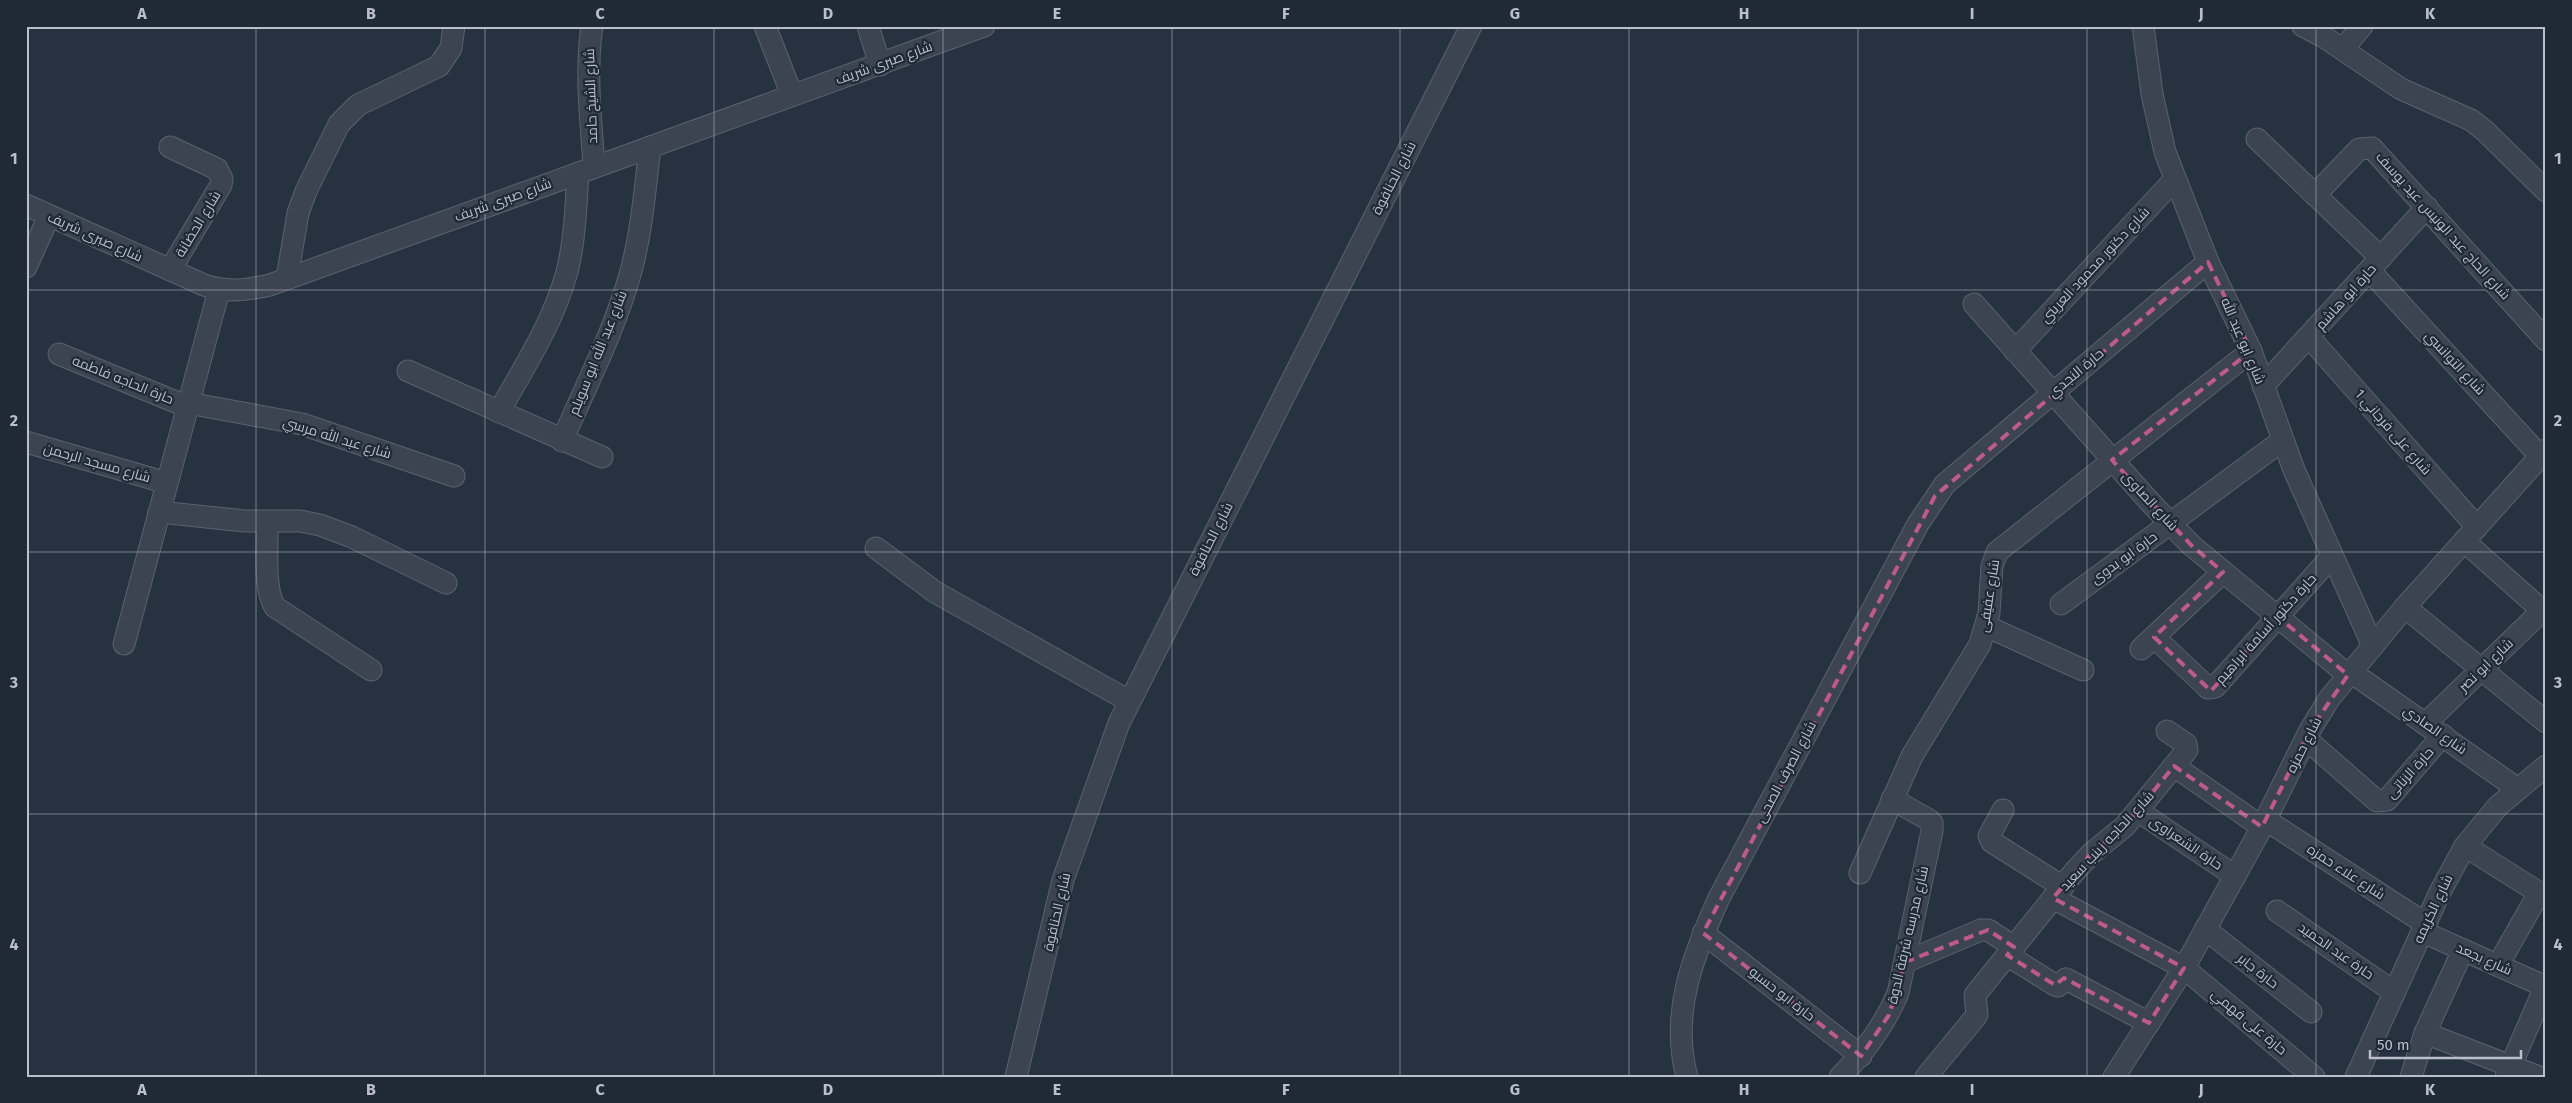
<svg xmlns="http://www.w3.org/2000/svg" width="2572" height="1103" viewBox="0 0 2572 1103" font-family="'Fira Sans',Cairo,sans-serif">
  <style>
    .lines { fill: none; stroke-linecap: round; stroke-linejoin: round }
    .minor-casing { stroke: #5a626e; stroke-width: 23 }
    .minor { stroke: #3c4451; stroke-width: 21 }
    .marked { fill: none; stroke: #be5b88; stroke-width: 4; stroke-dasharray: 10 6; stroke-linejoin: round }
    .grid { fill: none; stroke: #b9bfcb; stroke-width: 1; stroke-opacity: 0.55 }
    .labels { text-anchor: middle; dominant-baseline: central; stroke-width: 4.5; stroke-linejoin: round; paint-order: stroke }
    .street-label { font-size: 14px; fill: #b9bfcb; stroke: #202936 }
    .neatline { fill: none; stroke: #b9bfcb; stroke-width: 2 }
    .grid-label { font-size: 16px; text-anchor: middle; font-weight: bold; fill: #b9bfcb }
  </style>
  <rect width="100%" height="100%" fill="#273241"/>
  <g class="lines">
    <defs>
      <g id="minor">
        <path d="M592,26c-7,47 -1,93 2,140"/>
        <path d="M765,26l27,69"/>
        <path d="M868,26l12,39"/>
        <path d="M2143,26l9,68 13,58 43,110 43,89 43,119 79,176"/>
        <path d="M2303,26l21,11 77,52 70,31 14,11 61,60"/>
        <path d="M2343,49l19,-23"/>
        <path d="M2257,139l124,119"/>
        <path d="M170,147l47,22 5,10 -1,6 -51,85"/>
        <path d="M2315,195l44,-46 13,-1 174,192"/>
        <path d="M26,205l178,80c24,8 42,5 66,0l714,-259"/>
        <path d="M26,267l23,-51"/>
        <path d="M2370,271l170,185"/>
        <path d="M287,278l11,-65 8,-22 33,-67 19,-19 81,-39 12,-18 3,-22"/>
        <path d="M1974,304l175,197 42,44 157,130"/>
        <path d="M2309,337l168,190"/>
        <path d="M2015,351l160,-172"/>
        <path d="M59,354l129,53"/>
        <path d="M408,371l194,86"/>
        <path d="M2263,386l164,-179"/>
        <path d="M188,403l114,21 152,52"/>
        <path d="M499,412c25,-45 54,-89 68,-140 8,-32 9,-67 11,-99"/>
        <path d="M562,441c24,-56 53,-111 69,-170 11,-41 14,-82 19,-124"/>
        <path d="M26,442l141,41"/>
        <path d="M159,512l86,9h55l20,4 32,12 94,46"/>
        <path d="M267,523c1,23 -4,65 8,84l96,63"/>
        <path d="M2464,541l82,73"/>
        <path d="M876,548l59,44 194,109"/>
        <path d="M2061,604l222,-164"/>
        <path d="M2405,607l141,115"/>
        <path d="M1986,626l97,44"/>
        <path d="M2154,637l51,48 3,3 7,-1 117,-131"/>
        <path d="M124,644l95,-354"/>
        <path d="M2141,649l82,-77"/>
        <path d="M2351,672l167,117"/>
        <path d="M2426,723l120,-116"/>
        <path d="M2306,739l71,62 10,-1 56,-65"/>
        <path d="M2174,766l88,61"/>
        <path d="M2003,810l-14,26 3,6 71,45"/>
        <path d="M2138,811l97,65"/>
        <path d="M2266,820l160,104"/>
        <path d="M2465,846l81,51"/>
        <path d="M1860,873l52,-117 68,-112 9,-31 3,-47 5,-14 254,-201"/>
        <path d="M2053,898l131,70 130,109"/>
        <path d="M2277,911l117,81"/>
        <path d="M2205,929l106,83"/>
        <path d="M2423,932l123,55"/>
        <path d="M1703,933l158,123"/>
        <path d="M2007,955l48,30 3,1 8,-7 83,44"/>
        <path d="M1905,962l76,-32h7l26,17"/>
        <path d="M2498,965l41,-72"/>
        <path d="M2425,1033l114,44"/>
        <path d="M1016,1077l47,-197 56,-157 352,-697"/>
        <path d="M1687,1077c-17,-64 6,-121 32,-179l199,-374 27,-40 263,-222"/>
        <path d="M1840,1077c25,-26 44,-51 58,-84l34,-162v-8l-3,-3 -37,-21"/>
        <path d="M1926,1077l51,-62 -2,-20 100,-124 17,-18 33,-27 62,-76 -1,-6 -19,-13"/>
        <path d="M2114,1077l70,-109 78,-141 48,-97 19,-31 76,-92 141,-157"/>
        <path d="M2356,1077l84,-185 25,-46 33,-40 48,-40"/>
        <path d="M2411,1077l14,-44 38,-83"/>
        <path d="M2506,1077l39,-90"/>
      </g>
    </defs>
    <use href="#minor" class="minor-casing"/>
    <use href="#minor" class="minor"/>
  </g>
  <path class="marked" d="M2208,262l43,89 -139,109 79,85 32,27 -69,65 57,54 66,-75 71,59 -38,55 -48,97 -88,-61 -49,60 -33,27 -39,45 131,70 -35,55 -85,-45 -9,7 -48,-30 7,-8 -26,-17 -83,32 -16,53 -28,41 -158,-123 232,-437z"/>
  <path class="grid" d="M256,26v1051M485,26v1051M714,26v1051M943,26v1051M1172,26v1051M1400,26v1051M1629,26v1051M1858,26v1051M2087,26v1051M2316,26v1051M26,290h2520M26,552h2520M26,814h2520"/>
  <g class="labels">
    <g class="street-label">
      <text transform="translate(884 63) rotate(-20)">شارع صبرى شريف</text>
      <text transform="translate(591 96) rotate(-92)">شارع الشيخ حامد</text>
      <text transform="translate(1394 178) rotate(-63)">شارع الحنافوة</text>
      <text transform="translate(503 200) rotate(-20)">شارع صبرى شريف</text>
      <text transform="translate(198 224) rotate(-59)">شارع الحضانة</text>
      <text transform="translate(2443 226) rotate(48)">شارع الحاج عبد الونيس عيد يوسف</text>
      <text transform="translate(95 237) rotate(24)">شارع صبرى شريف</text>
      <text transform="translate(2095 265) rotate(-47)">شارع دكتور محمود العريني</text>
      <text transform="translate(2346 297) rotate(-48)">حارة ابو هاشم</text>
      <text transform="translate(2243 341) rotate(67)">شارع ابو عبد الله</text>
      <text transform="translate(598 353) rotate(-68)">شارع عبد الله ابو سويلم</text>
      <text transform="translate(2455 363) rotate(47)">شارع التوانسي</text>
      <text transform="translate(2076 373) rotate(-40)">حارة النجدي</text>
      <text transform="translate(123 380) rotate(22)">حارة الحاجه فاطمه</text>
      <text transform="translate(2393 432) rotate(49)">شارع على فرجاني 1</text>
      <text transform="translate(337 438) rotate(17)">شارع عبد الله مرسي</text>
      <text transform="translate(97 463) rotate(16)">شارع مسجد الرحمن</text>
      <text transform="translate(2150 501) rotate(47)">شارع الصاوى</text>
      <text transform="translate(1211 539) rotate(-63)">شارع الحنافوة</text>
      <text transform="translate(2124 558) rotate(-36)">حارة ابو بدوى</text>
      <text transform="translate(1989 596) rotate(-81)">شارع عفيفى</text>
      <text transform="translate(2266 629) rotate(-48)">حارة دكتور أسامة ابراهيم</text>
      <text transform="translate(2486 665) rotate(-44)">شارع ابو نصر</text>
      <text transform="translate(2435 730) rotate(35)">شارع الصادي</text>
      <text transform="translate(2304 745) rotate(-63)">شارع حمزه</text>
      <text transform="translate(1786 772) rotate(-62)">شارع الصرف الصحى</text>
      <text transform="translate(2410 773) rotate(-48)">حارة الزناتى</text>
      <text transform="translate(2107 841) rotate(-47)">شارع الحاجه زينب سعيد</text>
      <text transform="translate(2186 843) rotate(34)">حارة الشعراوى</text>
      <text transform="translate(2346 872) rotate(33)">شارع علاء حمزه</text>
      <text transform="translate(2433 909) rotate(-65)">شارع الكريمه</text>
      <text transform="translate(1057 912) rotate(-77)">شارع الحنافوة</text>
      <text transform="translate(1908 935) rotate(-77)">شارع مدرسه شرفة الدوة</text>
      <text transform="translate(2336 951) rotate(35)">حارة عبد الحميد</text>
      <text transform="translate(2484 959) rotate(24)">شارع بجعد</text>
      <text transform="translate(2258 971) rotate(38)">حارة جابر</text>
      <text transform="translate(1782 994) rotate(38)">حارة ابو حسبو</text>
      <text transform="translate(2249 1022) rotate(40)">حارة على فهمي</text>
    </g>
  </g>
  <rect width="2572" height="1103" fill="none" stroke="#202936" stroke-width="55"/>
  <path d="M2370 1050v8h151v-8" fill="none" stroke="#b9bfcb" stroke-width="2.5"/>
  <text x="2377" y="1050" font-size="15" fill="#b9bfcb" stroke="#202936" stroke-width="4" paint-order="stroke">50 m</text>
  <rect x="28" y="28" width="2516" height="1048" class="neatline"/>
  <g class="grid-label">
    <text x="142" y="19">A</text>
    <text x="371" y="19">B</text>
    <text x="600" y="19">C</text>
    <text x="828" y="19">D</text>
    <text x="1057" y="19">E</text>
    <text x="1286" y="19">F</text>
    <text x="1515" y="19">G</text>
    <text x="1744" y="19">H</text>
    <text x="1972" y="19">I</text>
    <text x="2201" y="19">J</text>
    <text x="2430" y="19">K</text>
    <text x="14" y="164">1</text>
    <text x="2558" y="164">1</text>
    <text x="14" y="426">2</text>
    <text x="2558" y="426">2</text>
    <text x="14" y="688">3</text>
    <text x="2558" y="688">3</text>
    <text x="14" y="950">4</text>
    <text x="2558" y="950">4</text>
    <text x="142" y="1095">A</text>
    <text x="371" y="1095">B</text>
    <text x="600" y="1095">C</text>
    <text x="828" y="1095">D</text>
    <text x="1057" y="1095">E</text>
    <text x="1286" y="1095">F</text>
    <text x="1515" y="1095">G</text>
    <text x="1744" y="1095">H</text>
    <text x="1972" y="1095">I</text>
    <text x="2201" y="1095">J</text>
    <text x="2430" y="1095">K</text>
  </g>
</svg>
